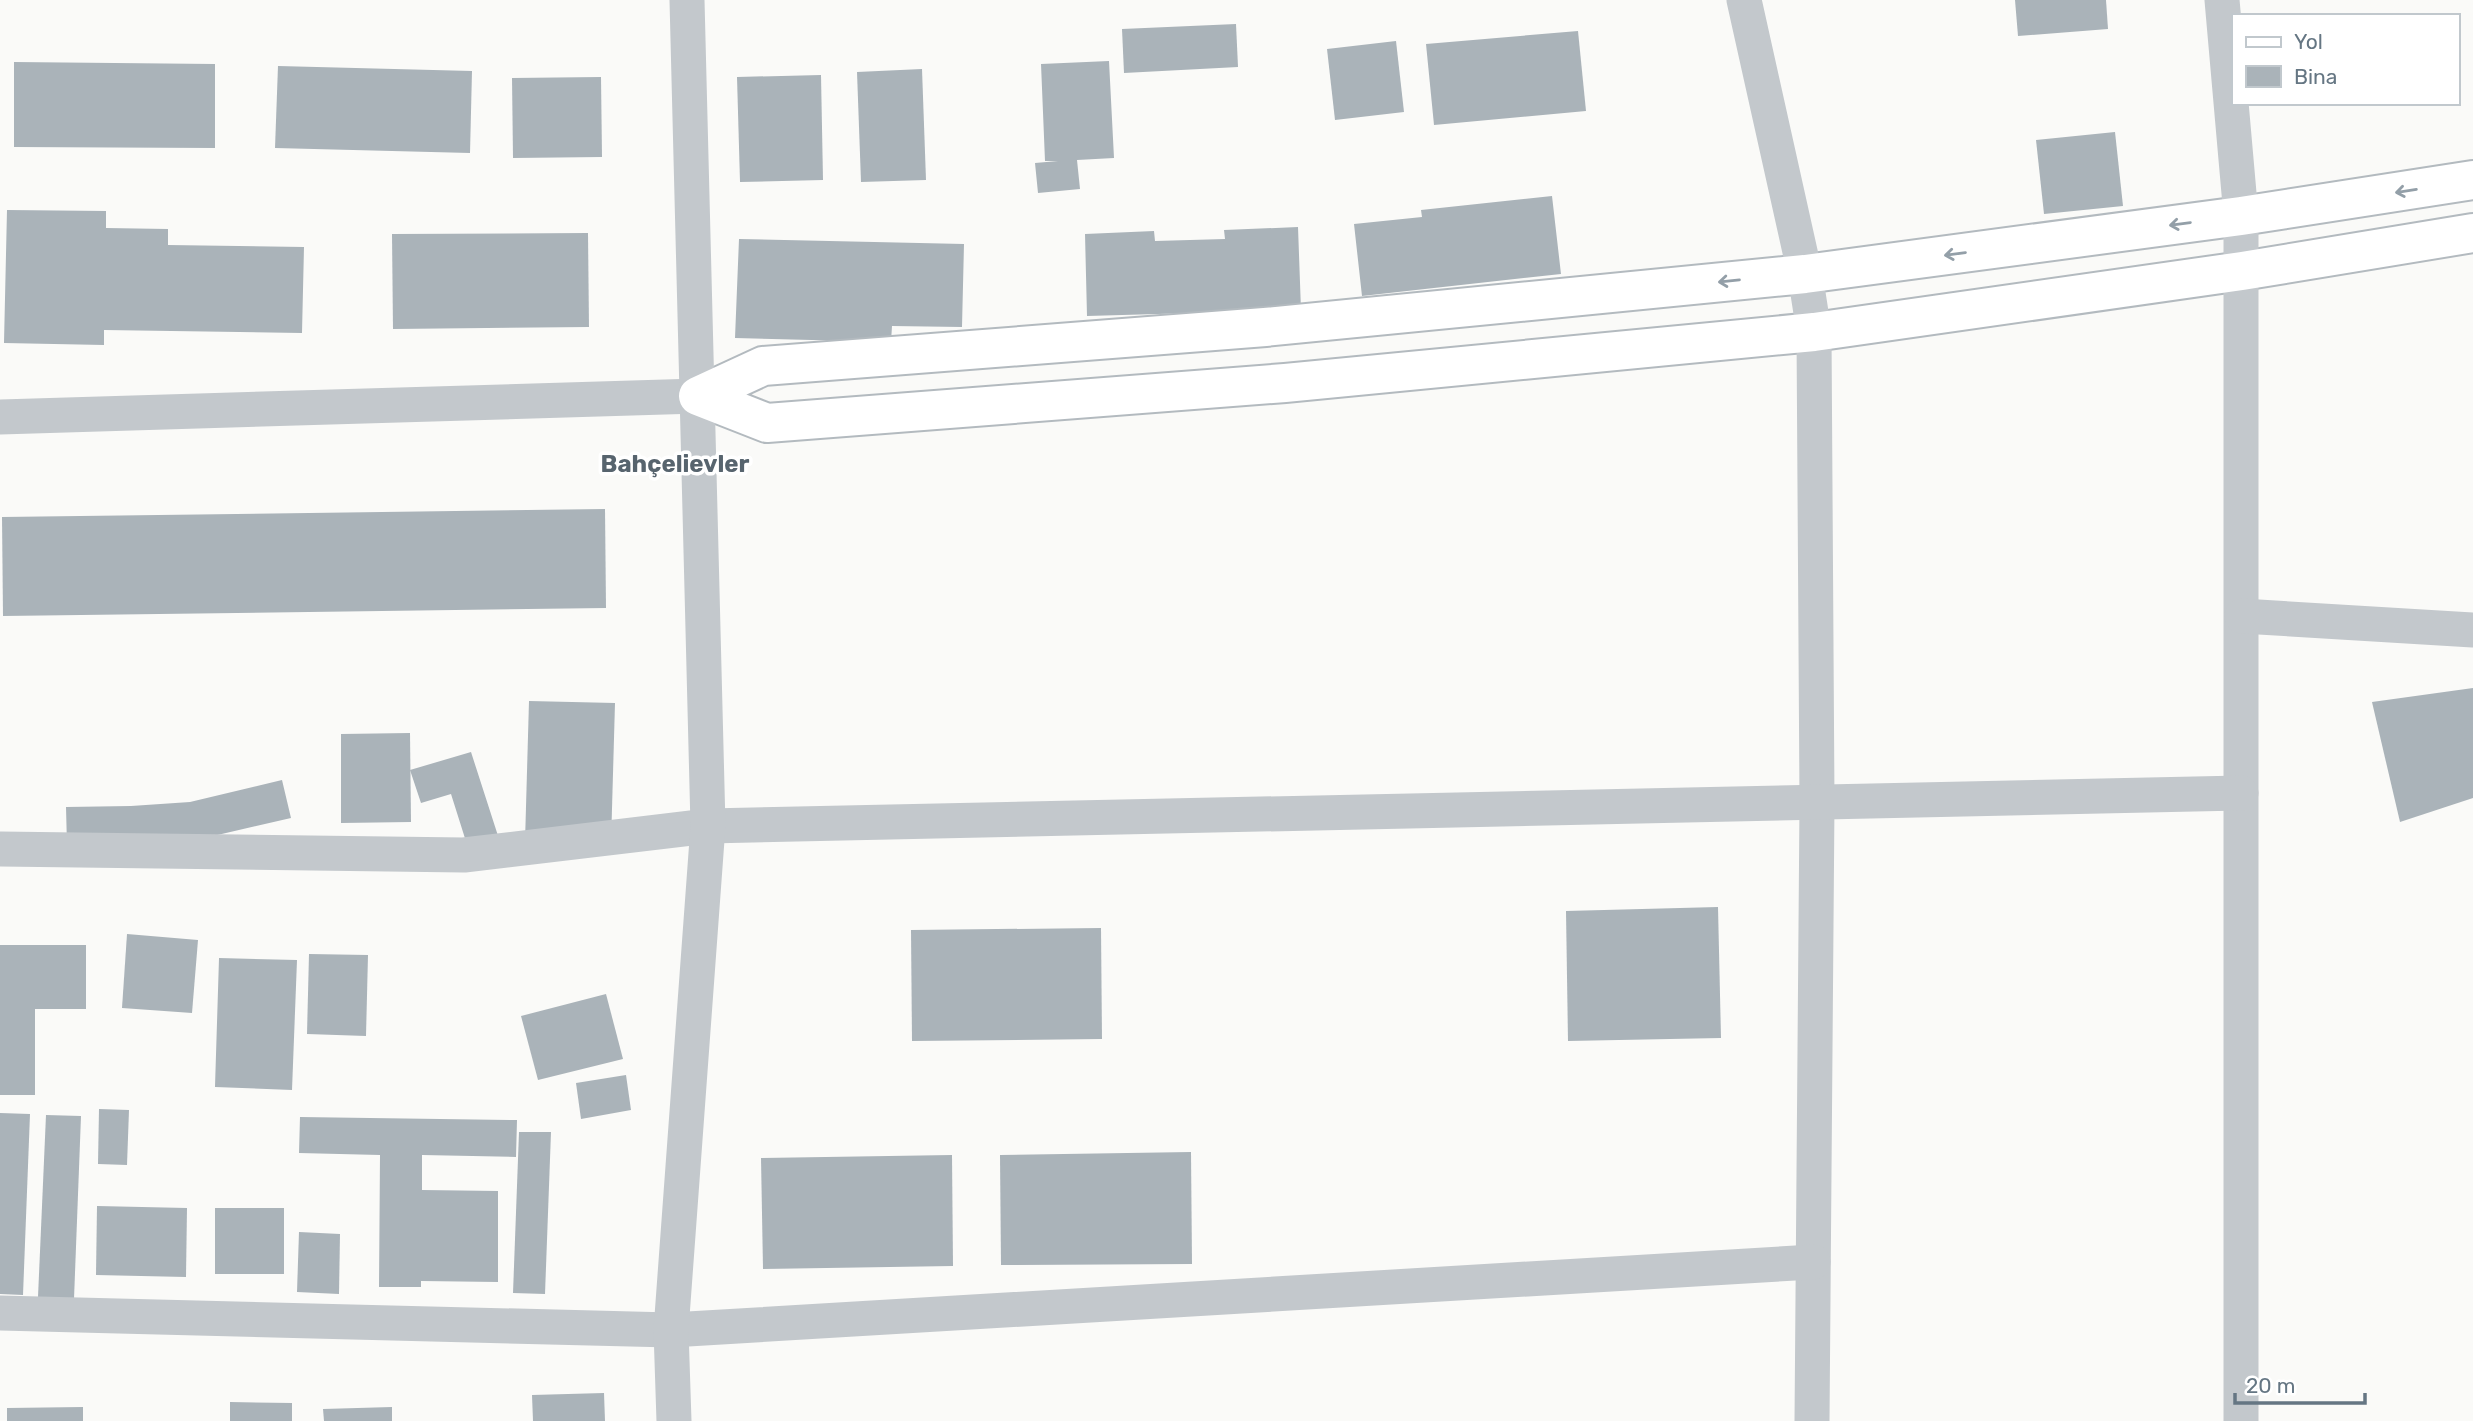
<svg xmlns="http://www.w3.org/2000/svg" width="2473" height="1421" viewBox="0 0 2473 1421" font-family="Rubik,sans-serif">
  <style>
    .building { fill: #aab3b9 }
    .lines { fill: none; stroke-linecap: round; stroke-linejoin: round }
    .secondary-casing { stroke: #b3babf; stroke-width: 42 }
    .street { stroke: #c3c8cc; stroke-width: 35 }
    .secondary { stroke: #fff; stroke-width: 38 }
    .oneway { stroke: #939fa8 }
    .labels { text-anchor: middle; dominant-baseline: central; stroke-width: 7; stroke-linejoin: round; paint-order: stroke }
    .district-label { font-size: 24px; font-weight: bold; fill: #57646e; stroke: #fff }
  </style>
  <rect width="100%" height="100%" fill="#fafaf8"/>
  <g class="building">
    <path d="M2015,0h91l2,29 -90,7z"/>
    <path d="M1236,24l2,43 -114,6 -2,-44z"/>
    <path d="M1578,31l8,80 -152,14 -8,-81z"/>
    <path d="M1396,41l8,71 -69,8 -8,-71z"/>
    <path d="M1109,61l5,97 -37,2 3,29 -42,4 -3,-30 23,-2h-13l-4,-97z"/>
    <path d="M14,62l201,2v84l-201,-1z"/>
    <path d="M278,66l194,5 -2,82 -195,-5z"/>
    <path d="M922,69l4,111 -65,2 -4,-110z"/>
    <path d="M821,75l2,105 -83,2 -3,-105z"/>
    <path d="M601,77l1,80 -89,1 -1,-80z"/>
    <path d="M2115,132l8,74 -79,8 -8,-74z"/>
    <path d="M1552,196l9,78 -199,22 -8,-72 68,-7 -1,-7z"/>
    <path d="M7,210l99,1v17l62,1v16l136,2 -2,86 -198,-3v15l-100,-2z"/>
    <path d="M1298,227l3,83 -214,6 -2,-82 69,-3 1,10 70,-2 -1,-9z"/>
    <path d="M588,233l1,94 -196,2 -1,-95z"/>
    <path d="M739,239l225,5 -2,83 -70,-1 -1,16 -156,-4z"/>
    <path d="M605,509l1,99 -603,8 -1,-99z"/>
    <path d="M2473,688v110l-73,24 -28,-120z"/>
    <path d="M529,701l86,2 -4,141 -86,-2z"/>
    <path d="M410,733l1,89 -70,1v-89z"/>
    <path d="M471,752l29,90 -31,9 -18,-57 -30,9 -11,-33z"/>
    <path d="M282,780l9,38 -95,22 -129,6 -1,-39 65,-1 59,-4z"/>
    <path d="M1718,907l3,131 -153,3 -2,-130z"/>
    <path d="M1101,928l1,111 -190,2 -1,-111z"/>
    <path d="M127,934l71,6 -6,73 -70,-5z"/>
    <path d="M0,945h86v64h-51v86h-35z"/>
    <path d="M309,954l59,1 -2,81 -59,-2z"/>
    <path d="M219,958l78,2 -5,130 -77,-3z"/>
    <path d="M606,994l17,65 -85,21 -17,-64z"/>
    <path d="M626,1075l5,35 -50,9 -5,-36z"/>
    <path d="M99,1109l30,1 -2,55 -29,-1z"/>
    <path d="M0,1113l30,1 -7,181 -23,-1z"/>
    <path d="M46,1115l35,1 -7,183 -36,-2z"/>
    <path d="M300,1117l217,3 -1,37 -94,-2v35l76,1v91l-77,-1v6h-42l1,-132 -81,-2z"/>
    <path d="M519,1132h32l-6,162 -32,-1z"/>
    <path d="M1191,1152l1,112 -191,1 -1,-110z"/>
    <path d="M952,1155l1,111 -190,3 -2,-111z"/>
    <path d="M97,1206l90,2 -1,69 -90,-2z"/>
    <rect x="215" y="1208" width="69" height="66"/>
    <path d="M299,1232l41,2 -1,60 -42,-2z"/>
    <path d="M604,1393l1,28h-72l-1,-26z"/>
    <path d="M230,1402l62,1v18h-62z"/>
    <path d="M83,1407v14h-76v-13z"/>
    <path d="M392,1407v14h-68l-1,-12z"/>
  </g>
  <g class="lines">
    <defs>
      <path id="secondary" d="M2473,180l-232,36 -436,58 -540,53 -502,39 -65,30 69,27 518,-40 529,-51 428,-61 231,-38"/>
    </defs>
    <use href="#secondary" class="secondary-casing"/>
    <g class="street">
      <path d="M1744,0l61,274 9,58 3,470 -5,619"/>
      <path d="M2222,0l19,216v1205"/>
      <path d="M0,417l698,-21"/>
      <path d="M2242,616l231,14"/>
      <path d="M0,849l464,6 244,-29 1533,-33"/>
      <path d="M0,1313l671,17 1142,-68"/>
      <path d="M674,1421l-3,-91 37,-504 -21,-826"/>
    </g>
    <use href="#secondary" class="secondary"/>
  </g>
  <defs><path id="oneway-shaft" d="M-6 0H5M1.5-3L5.5 0L1.5 3" fill="none" stroke-width="1.6" stroke-linecap="round" stroke-linejoin="round" transform="scale(1.75)"/></defs>
  <g class="oneway">
    <use href="#oneway-shaft" transform="translate(2406 191) rotate(171)"/>
    <use href="#oneway-shaft" transform="translate(2180 224) rotate(172)"/>
    <use href="#oneway-shaft" transform="translate(1955 254) rotate(172)"/>
    <use href="#oneway-shaft" transform="translate(1729 281) rotate(174)"/>
  </g>
  <g class="labels">
    <g class="district-label">
      <text x="675" y="464">Bahçelievler</text>
    </g>
  </g>
  <rect x="2232" y="14" width="228" height="91" fill="#ffffff" stroke="#c1c8cd" stroke-width="2"/>
  <rect x="2246" y="37" width="35" height="10" fill="#ffffff" stroke="#c1c8cd" stroke-width="2"/>
  <text x="2294" y="49" font-size="21" fill="#657683">Yol</text>
  <rect x="2246" y="66" width="35" height="21" fill="#aab3b9" stroke="#c1c8cd" stroke-width="2"/>
  <text x="2294" y="84" font-size="21" fill="#657683">Bina</text>
  <path d="M2235 1393v10h130v-10" fill="none" stroke="#657683" stroke-width="3.5"/>
  <text x="2246" y="1393" font-size="21" fill="#657683" stroke="#ffffff" stroke-width="5" paint-order="stroke">20 m</text>
</svg>
